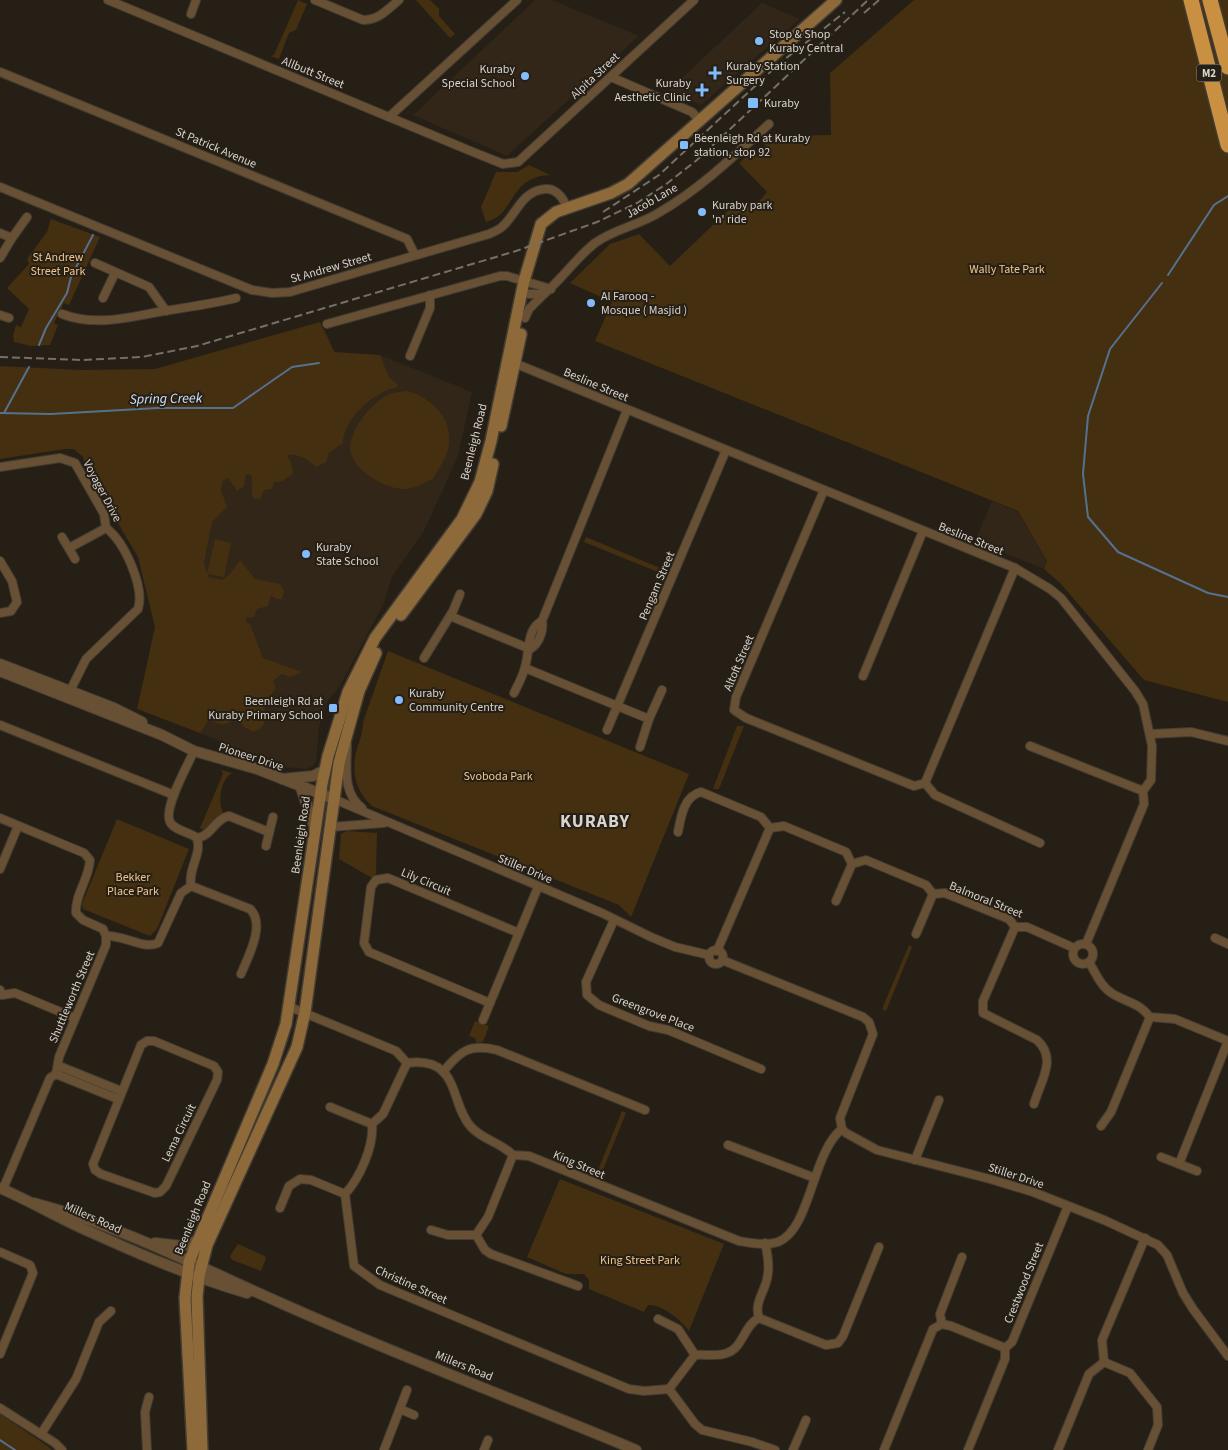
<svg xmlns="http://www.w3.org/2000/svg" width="1228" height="1450" viewBox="0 0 1228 1450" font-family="'Source Sans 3',sans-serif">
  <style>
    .built { fill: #312617 }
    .green { fill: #442f10 }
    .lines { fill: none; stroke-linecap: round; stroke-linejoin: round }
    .stream { stroke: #567190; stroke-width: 2 }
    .minor-casing { stroke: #423c33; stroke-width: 10 }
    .tertiary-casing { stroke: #423c33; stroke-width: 12 }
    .secondary-casing { stroke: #423c33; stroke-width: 14 }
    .motorway-casing { stroke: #423c33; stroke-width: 18 }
    .minor { stroke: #675033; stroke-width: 8 }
    .tertiary { stroke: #675033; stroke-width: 10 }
    .secondary { stroke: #8e6a3a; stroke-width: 11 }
    .motorway { stroke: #c89040; stroke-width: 15 }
    .rail { stroke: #767069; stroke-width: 2; stroke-dasharray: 8 4; stroke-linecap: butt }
    .poi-dot { fill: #83bcfb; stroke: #261f16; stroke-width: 2 }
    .labels { text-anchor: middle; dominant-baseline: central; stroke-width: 4; stroke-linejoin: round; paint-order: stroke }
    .shield { fill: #261f16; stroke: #a29d96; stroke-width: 1 }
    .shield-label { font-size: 11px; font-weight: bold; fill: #d7d3cd }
    .poi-label { font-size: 12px; fill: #d7d3cd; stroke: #261f16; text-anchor: start }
    .street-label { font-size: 12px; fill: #d7d3cd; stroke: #261f16 }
    .park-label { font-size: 12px; fill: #f0c58d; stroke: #261f16 }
    .water-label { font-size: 14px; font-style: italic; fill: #d3e5fa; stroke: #261f16 }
    .district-label { font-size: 18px; font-weight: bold; letter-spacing: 1px; fill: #d7d3cd; stroke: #261f16 }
  </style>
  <rect width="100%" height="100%" fill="#261f16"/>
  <g class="built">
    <path d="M535,0h17l87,36 -132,120 -94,-41z"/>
    <path d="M762,3l38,16 -99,86 -33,-14z"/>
    <path d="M325,330l10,22 45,3 92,37 -14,64 -34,75 -32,46 -8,26 -45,85 -11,12 -9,27 -3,34 -3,5 -7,3 -22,-2 -84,-34 -2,-151 3,-214z"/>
    <path d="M992,501l26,11 29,49 -3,8 -69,-28z"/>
  </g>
  <g class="green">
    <path d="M298,0l9,4 -11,26 -7,3 -10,26 -9,-3 4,-1z"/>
    <path d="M416,0h14l9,9v7l16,18 -5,4z"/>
    <path d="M914,0h314v702l-84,-22 -84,-97 -16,-14 3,-8 -29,-50 -423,-170 17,-39 -42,-19 40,-39 29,-10 31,32 63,-60 21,1 13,-15 -28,-29c9,-8 17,-10 26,-17l-1,-5 5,-5 62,-1 -1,-62z"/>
    <path d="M529,165l21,10c-42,2 -34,40 -64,47l-5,-15 15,-35h21z"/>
    <path d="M51,219l49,18 -31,68 -5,-2 -10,20 4,2 -8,20 -19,1 -17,-4 -1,-6 3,-11 5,2 8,-18 -22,-21 22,-24 -2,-5 20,-27z"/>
    <path d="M320,322l14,30 46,3 9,22 8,7v3c-23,5 -54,32 -54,56l-14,10 -3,9 -10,5c-9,-8 -17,-13 -29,-12l4,7 2,12 -11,7 -8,1 -2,7 -8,1 -4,9 -7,-1c-3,-8 1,-15 -2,-23l-5,-1 -2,12 -7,5 -9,-13 -5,3 -2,9 6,17 -15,15 -8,41 3,10 8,-34 16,4 -7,34 -16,-3v3l14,3 7,-5 11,-15 15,19 25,5 4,7 -2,8h-6l-5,-4 -3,11 -11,3 -3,8h-7l-2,5 5,2 13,34 39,14 -12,5 -8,-3 -9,7 3,7 -13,18 4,12 -6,10 -8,4 -9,-5 -7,-8 -14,6 -14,-5 -9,13 -63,-24 18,-82 -17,-70 -22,-37 -3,-11 -10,-14 -5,-16 -8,-11 -5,-3 -2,-8 -9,-8h-9l-65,10v-93l81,4 74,-1z"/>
    <path d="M407,391c25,6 49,31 41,59 -3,10 -10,20 -15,29 -9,4 -19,10 -29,10 -19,0 -47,-17 -53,-35 -6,-20 22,-55 41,-61 4,-1 10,-1 15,-2z"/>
    <path d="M586,537l74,31 -2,4 -74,-30z"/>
    <path d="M388,651l301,123 -58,143 -12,-12 -247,-99c-17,-15 -21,-36 -15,-57 3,-10 6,-17 6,-27z"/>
    <path d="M737,726h7l-25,63h-6z"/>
    <path d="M221,770l11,3c-12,7 -14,28 -9,40l-8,5 -10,13 -5,-3 23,-54z"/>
    <path d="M117,819l72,30 -32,80 -7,7 -67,-27 -1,-5z"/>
    <path d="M347,831l30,2 -1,41 -4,4 -33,-19 2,-25z"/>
    <path d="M909,945l3,2 -26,64 -4,-2z"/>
    <path d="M475,1021l14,5 -6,16 -7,1 -1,-5 -6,-2z"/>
    <path d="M622,1111l4,2 -26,64 -4,-2z"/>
    <path d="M560,1179l164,65 -35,87c-8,-11 -27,-27 -41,-26l-4,7 -55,-23v-9l-5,-6h-18l-39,-17z"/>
    <path d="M238,1244l27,12 1,3 -5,12 -29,-11 -2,-4z"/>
    <path d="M0,1414l46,31 6,5h-52z"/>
  </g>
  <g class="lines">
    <g class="stream">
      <path d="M1168,275l46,-70 14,-9"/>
      <path d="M1162,283l-52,66 -22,67 -5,58 5,43 30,35 90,41 20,4"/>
      <path d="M39,345l7,-17 21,-35 4,-16 22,-42"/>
      <path d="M0,413l51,1 107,-6h75l59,-41 27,-4"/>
      <path d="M4,413l25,-46"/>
      <path d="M0,1440l15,10"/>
    </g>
    <defs>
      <g id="minor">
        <path d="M108,0l365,152 30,12 15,-2 176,-162"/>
        <path d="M315,0l48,20c16,0 24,-10 36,-20"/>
        <path d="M191,14l5,-14"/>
        <path d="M0,72l407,167 8,16"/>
        <path d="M611,77l81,35 8,9"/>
        <path d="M389,117l128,-117"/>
        <path d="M0,187l252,103 20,3 18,-1 199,-58c5,-2 10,-4 14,-8 14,-13 19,-35 42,-37 11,-1 18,9 22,18"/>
        <path d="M0,233l12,5 15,-21"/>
        <path d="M0,258l12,-20"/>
        <path d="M95,263l54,24 17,24"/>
        <path d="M529,294h15c18,-15 32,-36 51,-51 19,-14 45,-18 65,-31 41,-24 75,-57 109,-88"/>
        <path d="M103,298l12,-25"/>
        <path d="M62,314c34,13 67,3 102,-3 24,-4 48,-7 72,-13"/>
        <path d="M0,315l9,3"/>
        <path d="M525,318l4,-9 15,-15"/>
        <path d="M327,324l173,-48h7l44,13"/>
        <path d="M410,356l20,-48v-13"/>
        <path d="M511,364l8,1 496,203 35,21 11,9 74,93 8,13 9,42 -1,34 -8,11 1,13 -58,140"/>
        <path d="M0,467l60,-9 15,5 29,51 2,14c18,13 39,59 32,81l-52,50 -16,32"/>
        <path d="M824,490l-88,207 -2,13 12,8 168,68 11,-3"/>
        <path d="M62,537l13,22"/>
        <path d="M69,548l37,-20"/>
        <path d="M0,561l12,20 5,21 -6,9 -11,2"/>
        <path d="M450,616l80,33"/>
        <path d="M530,649c9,-5 14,-19 12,-28l85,-211"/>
        <path d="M424,658l29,-47 7,-17"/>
        <path d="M525,668l124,51"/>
        <path d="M863,676l60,-145"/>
        <path d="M514,693c4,-8 9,-17 11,-26 5,-15 1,-38 17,-46"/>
        <path d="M0,725l174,70"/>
        <path d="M607,730l119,-280"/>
        <path d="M1151,734l40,-2 37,9"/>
        <path d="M347,745c0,22 -5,48 15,63"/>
        <path d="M1030,746l113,45"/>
        <path d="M640,747l9,-28 13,-29"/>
        <path d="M925,783l90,-215"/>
        <path d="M925,783l10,12 105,48"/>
        <path d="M334,799l268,114 49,24 24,10 34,8"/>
        <path d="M0,818l84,35 6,7c-1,19 -15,34 -14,53l7,7 20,9 3,7v9l-47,112 -3,17 -6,4 -47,111"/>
        <path d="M330,827l54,-4"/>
        <path d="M678,832c3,-16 6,-36 23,-40l60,25 9,11"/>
        <path d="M197,838c15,-2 17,-19 32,-22l40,16"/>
        <path d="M266,846l7,-29"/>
        <path d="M0,869l18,-43"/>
        <path d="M191,886l59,23c16,15 -2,48 -9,65"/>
        <path d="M836,901l16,-37"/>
        <path d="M614,920l-28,62 1,13 12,10 50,21 19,4 93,39"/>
        <path d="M1015,927l-32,74v12l54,27c21,19 3,42 -3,64"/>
        <path d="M916,934l17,-40"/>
        <path d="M106,936c19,-1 38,14 52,7l23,-50 10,-7c-3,-18 11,-31 6,-48 -7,-6 -22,-7 -27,-16 -7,-14 18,-57 24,-71"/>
        <path d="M1215,938l13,6"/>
        <circle cx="1083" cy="954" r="10"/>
        <circle cx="716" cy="957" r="7"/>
        <path d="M717,951l53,-123 14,-2 62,26 6,12 14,-4 60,25 7,9 12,-1 64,26 6,8h12l47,21"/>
        <path d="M722,960l141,57 6,5 4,12 -33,84 2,11 4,4 31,17 113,29 43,13 71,28 54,25 9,10 16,38 10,16 35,47"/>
        <path d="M1089,962c7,12 12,25 24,32 15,9 25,8 37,23l25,2 53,22"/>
        <path d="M0,990l2,5 13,-2 60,25"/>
        <path d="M490,1003l-121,-51 -5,-9 7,-56 5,-7 12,-2 131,55"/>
        <path d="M290,1007l106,44 11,12c54,-7 42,40 64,64 12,13 29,15 42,28l16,1 210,85c12,2 27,5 39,1 33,-13 34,-90 64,-113"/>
        <path d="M483,1020l55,-133"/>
        <path d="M147,1041h7l60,25 4,6 -1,8 -51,106 -6,6 -5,1 -54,-19 -6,-4 -2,-6 48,-119z"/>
        <path d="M407,1063l-24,51 -11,10c2,22 -12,54 -27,70l9,72 26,19 249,104 15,2 25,-2"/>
        <path d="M59,1066l62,25"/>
        <path d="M443,1072c17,-21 27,-29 54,-22l148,60"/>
        <path d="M56,1074l62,25"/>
        <path d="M330,1107l42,17"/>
        <path d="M1101,1126l10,-14 39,-95"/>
        <path d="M728,1145l87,33"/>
        <path d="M1161,1157l36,14"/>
        <path d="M915,1160l24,-60"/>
        <path d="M1179,1164l49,-123"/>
        <path d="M280,1208l9,-22 11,-7 11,1 34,14"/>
        <path d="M431,1230l17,5h28l12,-18 25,-62"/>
        <path d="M476,1235l9,15 6,4 87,32"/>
        <path d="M0,1252l30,13 3,8 -33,81"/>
        <path d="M759,1318l67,27 12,-2 5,-7 36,-89"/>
        <path d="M658,1319l20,10 17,26"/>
        <path d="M942,1324l-2,-10 22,-57"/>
        <path d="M1104,1362l26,11 27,34 1,18 -10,25"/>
        <path d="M669,1389l26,-34c10,-1 23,2 32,-2 16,-5 17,-28 32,-35 -5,-15 5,-25 8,-39 3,-12 1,-24 -2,-36"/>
        <path d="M669,1389l26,35 7,6 50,12 23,8"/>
        <path d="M0,1408l55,35 7,7"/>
        <path d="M400,1409l14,6"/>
        <path d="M41,1434l35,-55 23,-57 12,-11"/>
        <path d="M147,1450l-2,-38 4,-15"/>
        <path d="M384,1450l23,-60"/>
        <path d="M484,1450l4,-10"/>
        <path d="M793,1450l13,-30"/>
        <path d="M884,1450l49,-121 9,-5 9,2 54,22"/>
        <path d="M968,1450l37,-91v-11l7,-6 56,-136"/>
        <path d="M1058,1450l31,-76 15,-12 -2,-22 43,-102"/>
      </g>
      <g id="tertiary">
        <path d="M0,664l114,44 28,14"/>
        <path d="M0,671l162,64 32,16 63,18 77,30"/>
        <path d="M282,779l31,-3 12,-6"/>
        <path d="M301,788l14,41"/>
        <path d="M0,1188c30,13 57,29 86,42 53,24 106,47 161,63"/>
        <path d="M34,1203c87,23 167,65 249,101 116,52 235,97 353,146"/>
        <path d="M155,1243l27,3 14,-5"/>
      </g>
      <g id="secondary">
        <path d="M501,426l20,-92"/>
        <path d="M401,615l75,-101 11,-23 6,-27"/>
        <path d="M193,1450l-8,-152 4,-36 84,-198 13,-40 36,-240 6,-28 20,-64 27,-54 87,-119 18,-37 11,-41 33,-160 17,-57 15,-12 55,-19 17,-9 208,-184"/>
        <path d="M202,1450l-5,-153 2,-21 8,-31 90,-198 8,-35 34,-249 20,-72 17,-38"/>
      </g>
      <g id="motorway">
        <path d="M1191,0l37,145"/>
        <path d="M1210,0l18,67"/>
      </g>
    </defs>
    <use href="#minor" class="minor-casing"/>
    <use href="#tertiary" class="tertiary-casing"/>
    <use href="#secondary" class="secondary-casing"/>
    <use href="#motorway" class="motorway-casing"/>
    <use href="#minor" class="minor"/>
    <use href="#tertiary" class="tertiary"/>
    <use href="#secondary" class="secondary"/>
    <use href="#motorway" class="motorway"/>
    <g class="rail">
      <path d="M864,13l15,-13"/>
      <path d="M603,212l56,-37 121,-112 65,-51"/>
      <path d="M0,357l83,3 59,-3 55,-11 319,-95 81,-29 40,-19 28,-18 32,-25 171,-160"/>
    </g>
  </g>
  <g class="poi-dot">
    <circle cx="759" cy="41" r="5"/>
    <path d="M712.5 65.5h5v5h5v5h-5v5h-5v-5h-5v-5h5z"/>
    <circle cx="525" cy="76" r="5"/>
    <path d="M699.5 82.5h5v5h5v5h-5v5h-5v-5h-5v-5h5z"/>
    <rect x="747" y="97" width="12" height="12" rx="2.5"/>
    <rect x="679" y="140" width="10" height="10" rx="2.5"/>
    <circle cx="702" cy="212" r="5"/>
    <circle cx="591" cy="303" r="5"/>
    <circle cx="306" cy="554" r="5"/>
    <circle cx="399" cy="700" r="5"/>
    <rect x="328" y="703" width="10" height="10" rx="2.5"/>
  </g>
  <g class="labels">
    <rect class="shield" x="1196.5" y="64.5" width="25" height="17" rx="4"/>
    <g class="shield-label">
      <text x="1209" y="73">M2</text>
    </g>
    <g class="poi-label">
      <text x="769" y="34">Stop &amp; Shop<tspan x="769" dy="14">Kuraby Central</tspan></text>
      <text x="726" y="66">Kuraby Station<tspan x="726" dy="14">Surgery</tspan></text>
      <text x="515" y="69" text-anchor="end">Kuraby<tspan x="515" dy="14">Special School</tspan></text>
      <text x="691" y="83" text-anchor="end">Kuraby<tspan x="691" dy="14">Aesthetic Clinic</tspan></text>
      <text x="764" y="103">Kuraby</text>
      <text x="694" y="138">Beenleigh Rd at Kuraby<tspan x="694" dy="14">station, stop 92</tspan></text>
      <text x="712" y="205">Kuraby park<tspan x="712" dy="14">'n' ride</tspan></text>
      <text x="601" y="296">Al Farooq -<tspan x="601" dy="14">Mosque ( Masjid )</tspan></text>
      <text x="316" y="547">Kuraby<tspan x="316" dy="14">State School</tspan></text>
      <text x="409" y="693">Kuraby<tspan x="409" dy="14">Community Centre</tspan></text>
      <text x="323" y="701" text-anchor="end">Beenleigh Rd at<tspan x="323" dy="14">Kuraby Primary School</tspan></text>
    </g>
    <g class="street-label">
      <text transform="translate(313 73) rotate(22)">Allbutt Street</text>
      <text transform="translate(595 76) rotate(-43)">Alpita Street</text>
      <text transform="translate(216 148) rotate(23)">St Patrick Avenue</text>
      <text transform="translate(652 201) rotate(-30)">Jacob Lane</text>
      <text transform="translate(331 268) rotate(-16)">St Andrew Street</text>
      <text transform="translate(596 385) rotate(23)">Besline Street</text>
      <text transform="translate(474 442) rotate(-76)">Beenleigh Road</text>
      <text transform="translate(102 491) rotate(62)">Voyager Drive</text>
      <text transform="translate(971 539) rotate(22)">Besline Street</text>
      <text transform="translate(657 586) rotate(-67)">Pengam Street</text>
      <text transform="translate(739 663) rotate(-67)">Altoft Street</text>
      <text transform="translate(251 757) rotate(18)">Pioneer Drive</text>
      <text transform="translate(301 835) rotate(-82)">Beenleigh Road</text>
      <text transform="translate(525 869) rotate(23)">Stiller Drive</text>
      <text transform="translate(426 882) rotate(23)">Lily Circuit</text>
      <text transform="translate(986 900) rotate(22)">Balmoral Street</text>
      <text transform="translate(72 997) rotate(-67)">Shuttleworth Street</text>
      <text transform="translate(653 1013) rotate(21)">Greengrove Place</text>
      <text transform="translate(179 1133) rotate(-64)">Lema Circuit</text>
      <text transform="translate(579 1165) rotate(23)">King Street</text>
      <text transform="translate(1016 1176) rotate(18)">Stiller Drive</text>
      <text transform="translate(93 1218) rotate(24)">Millers Road</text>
      <text transform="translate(193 1218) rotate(-68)">Beenleigh Road</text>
      <text transform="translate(1024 1283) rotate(-68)">Crestwood Street</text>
      <text transform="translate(411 1285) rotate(24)">Christine Street</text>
      <text transform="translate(464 1366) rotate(22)">Millers Road</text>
    </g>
    <g class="park-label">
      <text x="58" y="257">St Andrew<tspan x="58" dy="14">Street Park</tspan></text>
      <text x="1007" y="269">Wally Tate Park</text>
      <text x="498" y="776">Svoboda Park</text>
      <text x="133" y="877">Bekker<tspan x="133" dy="14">Place Park</tspan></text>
      <text x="640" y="1260">King Street Park</text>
    </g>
    <g class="water-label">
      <text transform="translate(166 399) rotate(-1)">Spring Creek</text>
    </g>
    <g class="district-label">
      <text x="595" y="821">KURABY</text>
    </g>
  </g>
</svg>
